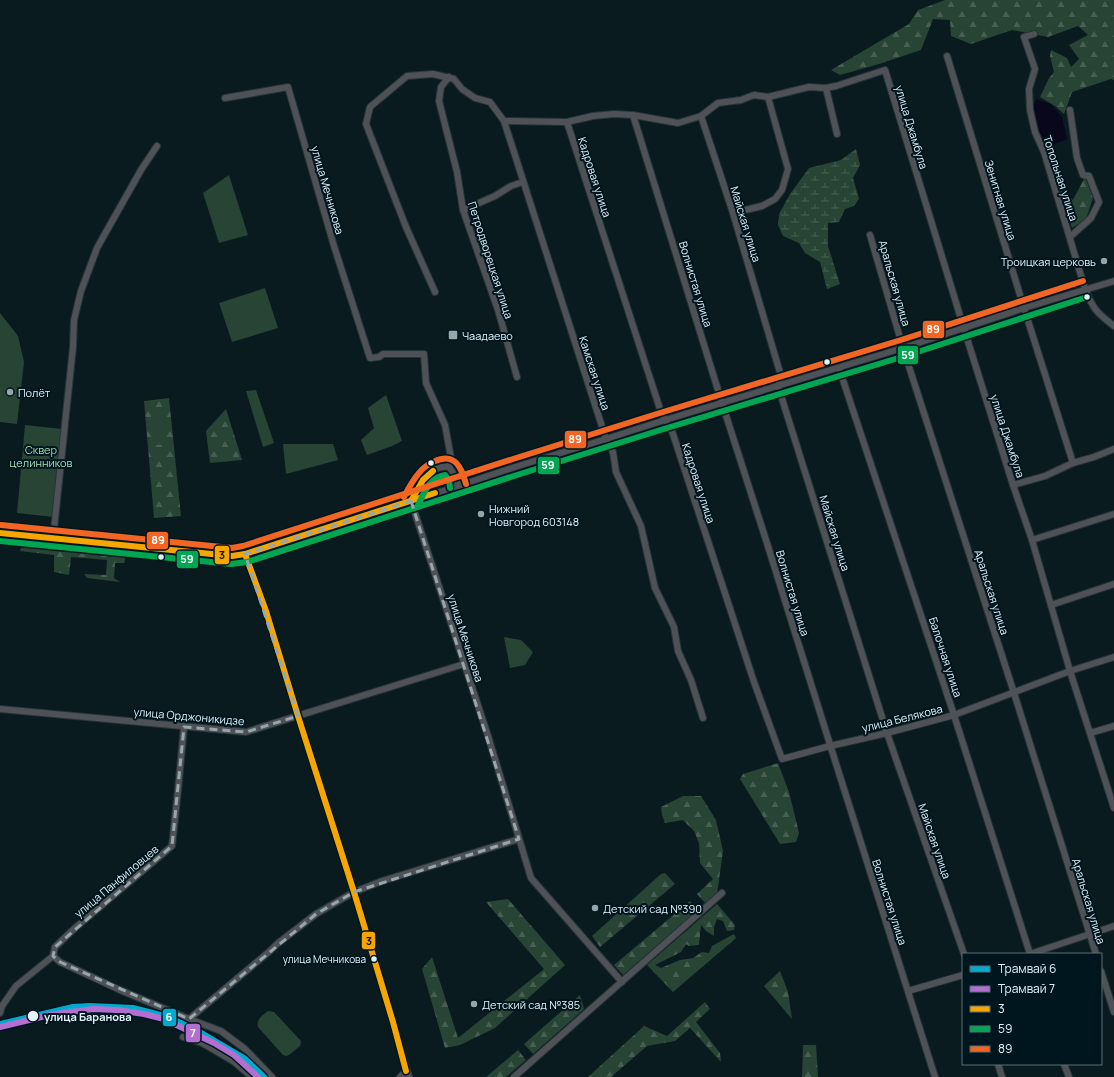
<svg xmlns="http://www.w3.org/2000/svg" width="1114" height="1077" viewBox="0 0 1114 1077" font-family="Manrope,sans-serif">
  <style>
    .forest { fill: url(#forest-firs) }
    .wetland { fill: url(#wetland-marsh) }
    .green { fill: #284434 }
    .water { fill: #09071c }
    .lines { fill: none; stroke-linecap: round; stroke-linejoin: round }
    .minor-casing { stroke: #263438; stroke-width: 8 }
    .minor { stroke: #4e5256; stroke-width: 6 }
    .bus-1-casing { stroke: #00161e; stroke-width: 9 }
    .bus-2-casing { stroke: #00161e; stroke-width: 9 }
    .bus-3-casing { stroke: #00161e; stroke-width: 9 }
    .bus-1 { stroke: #f7a600; stroke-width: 6 }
    .bus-2 { stroke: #00a651; stroke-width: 6 }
    .bus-3 { stroke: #f26522; stroke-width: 6 }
    .tram-1-casing { stroke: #00161e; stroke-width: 9 }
    .tram-2-casing { stroke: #00161e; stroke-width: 9 }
    .tram-1 { stroke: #00a9ce; stroke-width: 6 }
    .tram-2 { stroke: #b36fd0; stroke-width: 6 }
    .marked { fill: none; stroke: #96a7ac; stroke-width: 3; stroke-dasharray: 8 5; stroke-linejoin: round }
    .poi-dot { fill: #96a7ac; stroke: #00161e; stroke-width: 1.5 }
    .bus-dot { fill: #e1f2f8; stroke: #00161e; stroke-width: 1.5 }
    .labels { text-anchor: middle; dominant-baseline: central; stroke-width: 4; stroke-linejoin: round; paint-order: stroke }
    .bus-label { font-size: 10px; fill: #e1f2f8; stroke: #00161e; text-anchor: end }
    .street-label { font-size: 11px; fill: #e1f2f8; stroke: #00161e }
    .poi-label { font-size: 11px; fill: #e1f2f8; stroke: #00161e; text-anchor: start }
    .park-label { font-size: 11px; fill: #a6dfb8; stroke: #00161e }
    .stop-label { font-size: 11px; font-weight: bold; fill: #e1f2f8; stroke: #00161e; text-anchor: start }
    .line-badge { stroke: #00161e; stroke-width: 1.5 }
    .badge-label { font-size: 11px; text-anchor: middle; font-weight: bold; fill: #fff }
    .pale-badge-label { font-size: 11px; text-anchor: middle; font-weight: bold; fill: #111 }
  </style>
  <defs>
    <pattern id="forest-firs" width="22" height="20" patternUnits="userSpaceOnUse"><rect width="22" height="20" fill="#284434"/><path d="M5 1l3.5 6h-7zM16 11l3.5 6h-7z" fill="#475f52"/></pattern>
    <pattern id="wetland-marsh" width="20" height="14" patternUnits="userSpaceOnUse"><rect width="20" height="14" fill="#284434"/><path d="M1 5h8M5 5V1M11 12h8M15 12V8" fill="none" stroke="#475f52"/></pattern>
  </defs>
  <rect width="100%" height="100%" fill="#0a1b20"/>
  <g class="forest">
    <path d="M945,0h169v80l-3,-1 -39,13 -8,22 -9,-8 -15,-9 9,-19 5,-6 -4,-16 1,-6 16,8 4,9 8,-8 -10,-14 19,-10 -10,-9 -30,11 -36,-7 -41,14 -20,-8 -1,-16 -17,-1 -12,31 -42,14 -39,11 -9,-5 78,-46 9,-14z"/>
    <path d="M1085,177l8,21 -7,21 -14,9 -12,-38 13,10z"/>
    <path d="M169,398l12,118 -27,2 -10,-117z"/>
    <path d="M226,409l16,51 -32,3 -4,-32z"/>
    <path d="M22,544l104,12 -2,7h-9l-1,15 6,4 -33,-4 -3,-4 22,1 1,-15 -36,-3 -2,18 -15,-3v-17l-34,-4z"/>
    <path d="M778,763l11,29 10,41 -3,9 -16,2 -40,-65 3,-5z"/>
    <path d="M683,796h18l15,24 7,31 -6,43 -11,10 -9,-10 16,-15 -13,-16 -1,-20 -5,-12 -11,-11 -18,3 -3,-8 -1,-8z"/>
    <path d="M665,873l10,11 -75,63 -8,-11 69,-62z"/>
    <path d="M508,899l57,66 -70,63 -35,17 -15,3 -23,-79 10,-12 26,81 86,-69 -58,-67z"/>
    <path d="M690,901l8,9 -75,65 -9,-10z"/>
    <path d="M717,904l18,21 -1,5 -7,1 -4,-10 -6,-2 -3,8v9l-8,-5 -5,-6 -2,20 -10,1 -3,-2 -5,8 -26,13 6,3 19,-8 13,-2 9,-6 7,1 3,-7 22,-12 2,4 -63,54 -26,-27z"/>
    <path d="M780,971l8,21 4,27 -28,-33z"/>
    <path d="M580,995l4,14 -51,45 -9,-10z"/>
    <path d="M705,1002l5,7 -14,13 24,31 1,9 -31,-34 -15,13 -28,5 -36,31h-23l56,-51 23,10z"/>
    <path d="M803,1045h13l2,32h-16z"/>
    <path d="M518,1050l8,10 -20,17h-20z"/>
  </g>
  <path class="wetland" d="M856,149l4,16 -7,13 6,21 -5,7 -9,3 -6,13 -11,1v23l12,38 -13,5 -7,-27 -15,-9 -6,-10 -16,-7 -5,-11 1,-11 11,-20 19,-26 32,-8z"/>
  <g class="green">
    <path d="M229,175l19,60 -29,8 -16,-50z"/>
    <path d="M265,288l13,40 -46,14 -13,-39z"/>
    <path d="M0,313l18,23 6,26 -7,62 -17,-2z"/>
    <path d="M256,390l18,53 -11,4 -17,-56z"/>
    <path d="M386,395l16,46 -10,5 -25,9 -6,-15 13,-12 -6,-20z"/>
    <path d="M163,415l3,29 -11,1 -3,-29z"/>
    <path d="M25,425l37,4 -8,88 -37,-4z"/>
    <path d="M283,444h50l5,16 -52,14z"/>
    <path d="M504,637l17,3 12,12 -8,13 -15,3z"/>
    <path d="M268,1011l6,1 27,29 -1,5 -11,9 -3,1 -3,-1 -25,-28c-2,-8 5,-12 10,-16z"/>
  </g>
  <path class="water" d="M1036,99l15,5 11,13 5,22 -7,3 -11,4 -7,-4 -9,-35z"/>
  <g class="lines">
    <defs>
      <g id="minor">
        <path d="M1034,34l-10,3 11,32 -6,20 1,21 5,22 9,20 41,137c8,20 12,24 29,37"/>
        <path d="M947,56l77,252 49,155"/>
        <path d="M449,77l-8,10 -2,14 18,71 6,38 35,100 19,67"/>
        <path d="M826,88l11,46"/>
        <path d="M225,98l63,-11 46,159 36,112 9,-1 4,-3h41l2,29 19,42 6,33 -2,9"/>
        <path d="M633,115l89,288 44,137 72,230 97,307"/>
        <path d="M701,116l32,97 48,163 -3,10 109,347 77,221"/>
        <path d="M504,121l63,1 26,-6 21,-2 19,1 45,8 23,-7 17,-13 23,-3 13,-5 14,2 41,-10 17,1 10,-2 49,-16 80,262 48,153 19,55 38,131 44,137"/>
        <path d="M567,122l93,287 5,11 7,11 82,251 28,77 48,-13 57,-13 67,-18 116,-44 44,-14"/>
        <path d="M463,210l32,-14 16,-10 12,-4"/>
        <path d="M733,213l29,-7 13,-7 7,-9 6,-21 -20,-72"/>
        <path d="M870,235l33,113 111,345 82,261"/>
        <path d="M1070,237l21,-19 8,-16 -10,-26 -6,-1 -6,-17 -7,-48"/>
        <path d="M435,292l-29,-65 -40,-103 4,-17 37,-31 26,-2 21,5 8,10 13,9 15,4 14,19 102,318 7,13 3,20 25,54 14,62 19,39 4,24 13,29 12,38"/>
        <path d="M839,368l115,347 76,239"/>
        <path d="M1013,485l32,-9 28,-13 21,-6 20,-8"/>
        <path d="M411,501l77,235 43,142 91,104"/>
        <path d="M411,501c9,-16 16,-36 38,-34l7,10 2,9"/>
        <path d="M0,533l232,23 13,-2 198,-63 72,-24 91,-28 59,-19 238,-72 121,-40 90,-27"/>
        <path d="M53,539l20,-192 1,-27 7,-29 16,-43 44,-78 16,-24"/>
        <path d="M1032,540l82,-26"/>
        <path d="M245,554l21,57 32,105 56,176 55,185"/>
        <path d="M1051,605l63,-21"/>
        <path d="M0,709l246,23 218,-68"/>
        <path d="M1090,733l24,-7"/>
        <path d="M1030,954l84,-28"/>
        <path d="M53,956l7,6 60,28 69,29 32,12 24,18 27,28"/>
        <path d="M1101,971l13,41"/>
        <path d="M908,991l55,-16"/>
        <path d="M0,1013l2,-7 14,-20 37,-30 2,-9 20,-19 97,-82 6,-56 6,-63"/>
        <path d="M189,1019l81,-68 7,-7 39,-30 38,-22 28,-11 137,-42"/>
        <path d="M183,1037l19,6 31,18 19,16"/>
        <path d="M998,1064l4,13"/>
        <path d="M1064,1064l5,13"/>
        <path d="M400,1077l6,-6"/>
        <path d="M514,1077l208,-184"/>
      </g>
    </defs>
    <use href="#minor" class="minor-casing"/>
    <use href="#minor" class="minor"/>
    <defs>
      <g id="bus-1">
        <path d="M411,501l12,-21 10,-9"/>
        <path d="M0,533l232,23 13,-2 190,-61"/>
        <path d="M245,554l21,57 32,105 56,176 39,130 13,49"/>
      </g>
      <g id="bus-2">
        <path d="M418,505c6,-12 12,-28 27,-30l4,5 1,8"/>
        <path d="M0,541l231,23 16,-2 270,-87 150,-47 238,-72 182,-59"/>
      </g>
      <g id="bus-3">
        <path d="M404,497c4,-8 9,-17 15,-24 6,-8 23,-18 33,-13 8,3 12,17 14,24"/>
        <path d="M1,525l231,23 11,-2 270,-87 150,-47 238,-72 182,-59"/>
      </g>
    </defs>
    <use href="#bus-1" class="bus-1-casing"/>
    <use href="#bus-2" class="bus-2-casing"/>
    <use href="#bus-3" class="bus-3-casing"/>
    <use href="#bus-1" class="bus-1"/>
    <use href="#bus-2" class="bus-2"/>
    <use href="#bus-3" class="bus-3"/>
    <defs>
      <path id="tram-1" d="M0,1024l73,-17 17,-1 43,2 35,9 30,14 46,27 20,19"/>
      <path id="tram-2" d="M0,1027l50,-12 43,-6 24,1 27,4 20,5 50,24 20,12 24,22"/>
    </defs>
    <use href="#tram-1" class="tram-1-casing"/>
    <use href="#tram-2" class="tram-2-casing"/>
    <use href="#tram-1" class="tram-1"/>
    <use href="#tram-2" class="tram-2"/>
  </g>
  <path class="marked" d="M411,501l108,338 -165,53 -38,22 -127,105 -129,-57 -7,-6 2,-9 117,-101 12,-119 62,5 52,-16 -53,-162z"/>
  <g class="poi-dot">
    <circle cx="1104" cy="261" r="4"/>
    <rect x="448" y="330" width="10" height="10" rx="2"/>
    <circle cx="10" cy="392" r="4"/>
    <circle cx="481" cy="514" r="4"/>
    <circle cx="595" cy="908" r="4"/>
    <circle cx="474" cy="1004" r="4"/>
  </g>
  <g class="bus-dot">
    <circle cx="1087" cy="297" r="3.5"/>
    <circle cx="827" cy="362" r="3.5"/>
    <circle cx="431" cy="463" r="3.5"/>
    <circle cx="161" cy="557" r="3.5"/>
    <circle cx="374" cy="959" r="3.5"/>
    <circle cx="33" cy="1016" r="6"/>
  </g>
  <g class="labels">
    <g class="bus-label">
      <text x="366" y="959">улица Мечникова</text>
    </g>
    <g class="street-label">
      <text transform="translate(912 127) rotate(73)">улица Джамбула</text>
      <text transform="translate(595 177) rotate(72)">Кадровая улица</text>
      <text transform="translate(1061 178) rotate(72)">Топольная улица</text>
      <text transform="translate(328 190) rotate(74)">улица Мечникова</text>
      <text transform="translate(1001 200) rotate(73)">Зенитная улица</text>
      <text transform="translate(746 224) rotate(73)">Майская улица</text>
      <text transform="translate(491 260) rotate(72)">Петродворецкая улица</text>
      <text transform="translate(895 283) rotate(74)">Аральская улица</text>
      <text transform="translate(696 284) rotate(73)">Волнистая улица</text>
      <text transform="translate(595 373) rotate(72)">Камская улица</text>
      <text transform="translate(1008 436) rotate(72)">улица Джамбула</text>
      <text transform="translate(699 483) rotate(72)">Кадровая улица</text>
      <text transform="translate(835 533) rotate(73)">Майская улица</text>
      <text transform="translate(992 592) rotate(72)">Аральская улица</text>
      <text transform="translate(793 593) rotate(73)">Волнистая улица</text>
      <text transform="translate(466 638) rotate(72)">улица Мечникова</text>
      <text transform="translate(946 657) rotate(72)">Балочная улица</text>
      <text transform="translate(189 716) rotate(5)">улица Орджоникидзе</text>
      <text transform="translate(902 718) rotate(-14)">улица Белякова</text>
      <text transform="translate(935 841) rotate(71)">Майская улица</text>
      <text transform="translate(116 881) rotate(-40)">улица Панфиловцев</text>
      <text transform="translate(1089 901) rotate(73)">Аральская улица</text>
      <text transform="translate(890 902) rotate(72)">Волнистая улица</text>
    </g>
    <g class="poi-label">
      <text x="1096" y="261" text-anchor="end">Троицкая церковь</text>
      <text x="462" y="335">Чаадаево</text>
      <text x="18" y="392">Полёт</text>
      <text x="489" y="508">Нижний<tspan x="489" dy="13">Новгород 603148</tspan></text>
      <text x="603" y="908">Детский сад №390</text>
      <text x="482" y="1004">Детский сад №385</text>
    </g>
    <g class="park-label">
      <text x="41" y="449">Сквер<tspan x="41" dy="13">целинников</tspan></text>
    </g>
    <g class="stop-label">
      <text x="44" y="1016">улица Баранова</text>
    </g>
  </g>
  <g class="line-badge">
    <rect x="922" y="320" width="23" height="19" rx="4" fill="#f26522"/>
    <rect x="897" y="345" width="22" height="20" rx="4" fill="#00a651"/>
    <rect x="564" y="430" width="23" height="19" rx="4" fill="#f26522"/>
    <rect x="537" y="456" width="23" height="19" rx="4" fill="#00a651"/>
    <rect x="146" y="531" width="23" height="19" rx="4" fill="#f26522"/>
    <rect x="214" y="545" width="16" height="20" rx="4" fill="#f7a600"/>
    <rect x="176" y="550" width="23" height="19" rx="4" fill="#00a651"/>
    <rect x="361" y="931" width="15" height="19" rx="4" fill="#f7a600"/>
    <rect x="162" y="1008" width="15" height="19" rx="4" fill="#00a9ce"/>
    <rect x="185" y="1023" width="16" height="20" rx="4" fill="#b36fd0"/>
  </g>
  <g class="badge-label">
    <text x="933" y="333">89</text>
    <text x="908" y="359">59</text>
    <text x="575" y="443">89</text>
    <text x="548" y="469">59</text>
    <text x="158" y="544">89</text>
    <text x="187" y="563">59</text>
    <text x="169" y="1021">6</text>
    <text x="193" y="1037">7</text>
  </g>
  <g class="pale-badge-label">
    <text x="222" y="559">3</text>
    <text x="369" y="945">3</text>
  </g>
  <rect x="962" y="953" width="140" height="112" fill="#00161e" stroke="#5a6e75"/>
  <rect x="970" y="966" width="20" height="6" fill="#00a9ce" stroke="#5a6e75"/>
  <text x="998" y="973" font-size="12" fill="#e1f2f8">Трамвай 6</text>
  <rect x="970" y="986" width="20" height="6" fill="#b36fd0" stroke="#5a6e75"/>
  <text x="998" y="993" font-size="12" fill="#e1f2f8">Трамвай 7</text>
  <rect x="970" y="1006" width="20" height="6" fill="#f7a600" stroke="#5a6e75"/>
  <text x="998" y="1013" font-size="12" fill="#e1f2f8">3</text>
  <rect x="970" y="1026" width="20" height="6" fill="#00a651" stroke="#5a6e75"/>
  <text x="998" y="1033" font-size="12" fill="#e1f2f8">59</text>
  <rect x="970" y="1046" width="20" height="6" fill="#f26522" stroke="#5a6e75"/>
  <text x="998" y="1053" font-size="12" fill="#e1f2f8">89</text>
</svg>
